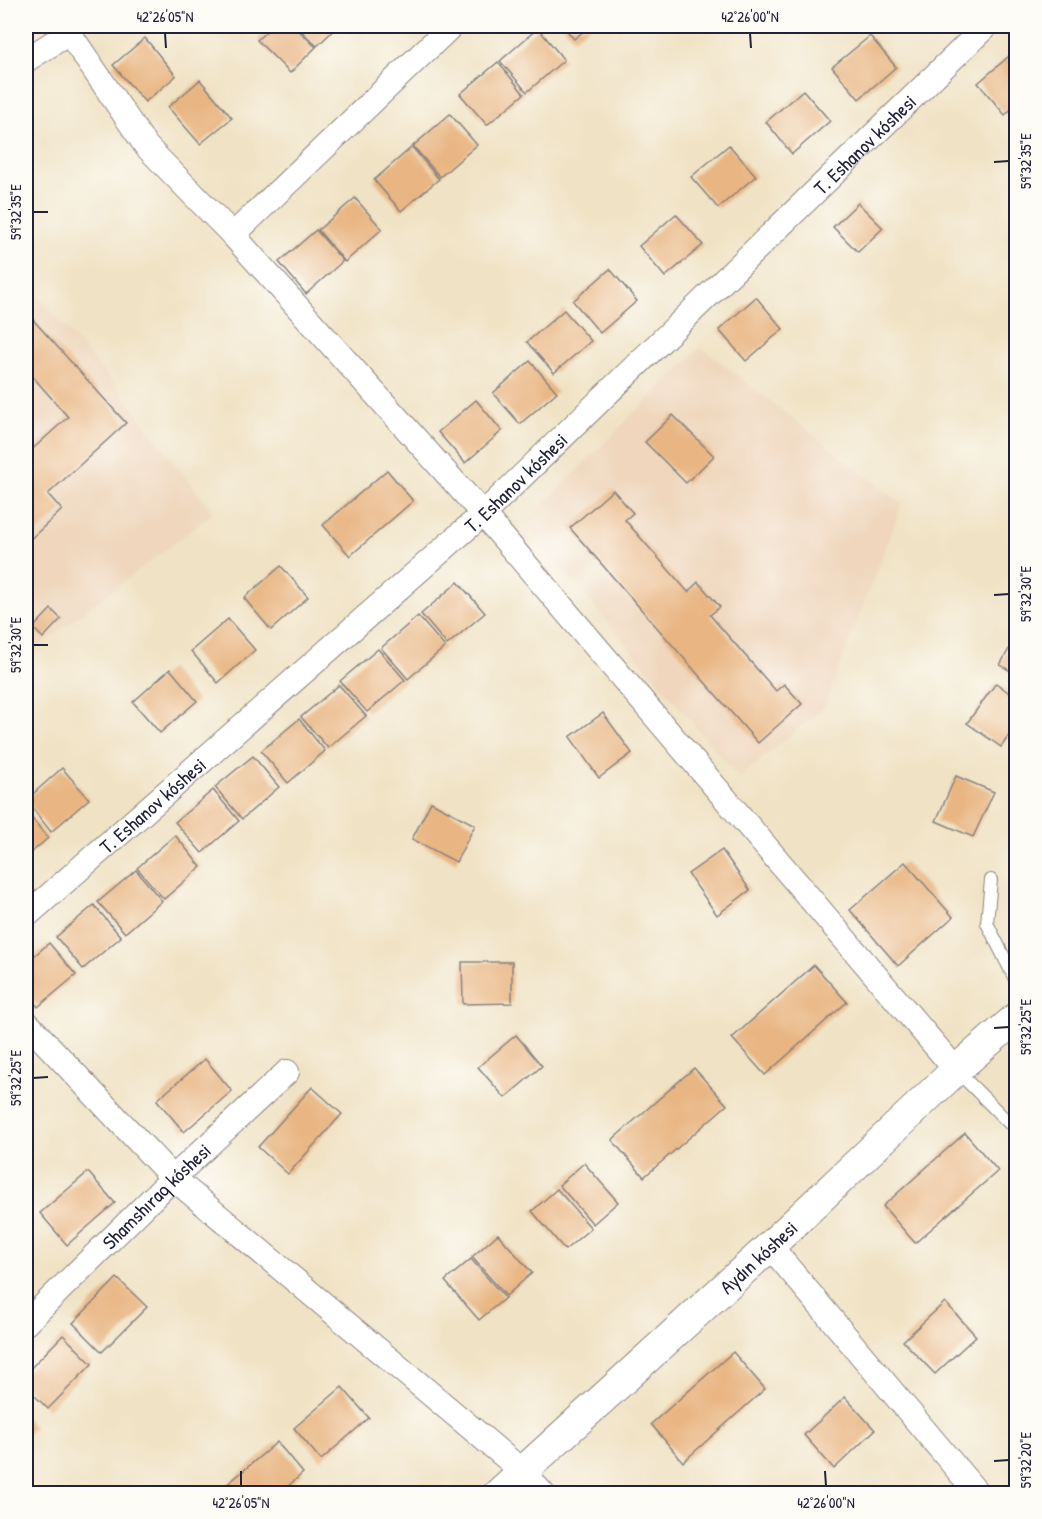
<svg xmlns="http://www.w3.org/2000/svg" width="1042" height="1519" viewBox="0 0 1042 1519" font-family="'Patrick Hand',sans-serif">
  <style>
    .built { fill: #efd6bc }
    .building { fill: #e9b683 }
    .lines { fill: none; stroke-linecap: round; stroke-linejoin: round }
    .service-casing { stroke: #898280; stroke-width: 14 }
    .minor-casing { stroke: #898280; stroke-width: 26 }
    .tertiary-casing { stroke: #898280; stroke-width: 32 }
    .service { stroke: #fff; stroke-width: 12 }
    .minor { stroke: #fff; stroke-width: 24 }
    .tertiary { stroke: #fff; stroke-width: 30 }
    .ticks { fill: none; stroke: #22223b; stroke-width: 2 }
    .labels { text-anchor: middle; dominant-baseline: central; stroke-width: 5; stroke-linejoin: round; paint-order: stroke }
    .street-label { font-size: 20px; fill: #22223b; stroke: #fdfcf7 }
    .neatline { fill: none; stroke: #22223b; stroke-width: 2 }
    .ticks-label { font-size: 15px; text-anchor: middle; fill: #22223b }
  </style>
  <rect width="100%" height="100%" fill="#fdfcf7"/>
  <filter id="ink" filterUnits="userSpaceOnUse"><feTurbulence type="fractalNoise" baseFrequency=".0167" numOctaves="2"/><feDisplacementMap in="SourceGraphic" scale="12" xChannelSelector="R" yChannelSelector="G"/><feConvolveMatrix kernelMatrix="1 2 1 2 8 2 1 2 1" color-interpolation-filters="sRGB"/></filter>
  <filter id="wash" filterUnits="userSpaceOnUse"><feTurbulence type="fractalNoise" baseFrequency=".008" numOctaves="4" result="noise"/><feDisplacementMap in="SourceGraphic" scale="24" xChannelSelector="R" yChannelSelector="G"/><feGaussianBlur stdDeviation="1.35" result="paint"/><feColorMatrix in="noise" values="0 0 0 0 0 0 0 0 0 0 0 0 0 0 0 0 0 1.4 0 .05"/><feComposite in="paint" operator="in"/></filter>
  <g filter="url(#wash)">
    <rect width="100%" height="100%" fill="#f0e2c4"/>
    <g class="built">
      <path d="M26,282l94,109 93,122 -187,143z"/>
      <path d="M701,347l201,157 -78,203 -85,71 -215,-255z"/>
    </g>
    <g id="blocks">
      <g class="building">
        <path d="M272,26h22l22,21 -26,26 -33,-33z"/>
        <path d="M296,26h42l-21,20z"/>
        <path d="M563,26h27l-16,13z"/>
        <path d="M538,28l26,32 -37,32 -27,-31z"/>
        <path d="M870,36l26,31 -37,32 -27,-32z"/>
        <path d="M145,38l31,38 -31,26 -32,-37z"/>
        <path d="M1015,51l1,2v52l-11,10 -27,-32z"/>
        <path d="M498,62l26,32 -37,31 -27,-31z"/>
        <path d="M200,80l32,38 -32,26 -32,-37z"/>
        <path d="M803,90l27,31 -38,33 -26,-32z"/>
        <path d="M450,114l27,31 -37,32 -27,-31z"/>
        <path d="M729,145l27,31 -38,32 -27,-31z"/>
        <path d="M412,147l27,32 -38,32 -27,-31z"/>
        <path d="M355,198l27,31 -37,33 -27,-32z"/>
        <path d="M858,203l25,25 -25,24 -25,-25z"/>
        <path d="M676,214l27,31 -38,32 -26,-31z"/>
        <path d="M316,230l27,31 -37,33 -27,-32z"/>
        <path d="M610,269l27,32 -37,32 -27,-32z"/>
        <path d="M756,297l27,32 -37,32 -27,-31z"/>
        <path d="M564,310l27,31 -37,32 -27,-31z"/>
        <path d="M26,312l100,111 -78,71 14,16 -36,33v-88l42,-38 -42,-48z"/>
        <path d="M530,361l27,31 -37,32 -27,-31z"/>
        <path d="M476,400l26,31 -37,32 -27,-31z"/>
        <path d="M673,415l41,41 -28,27 -41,-41z"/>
        <path d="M387,470l26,31 -63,55 -27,-31z"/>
        <path d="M613,490l20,23 -8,7 63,72 10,-10 22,25 -10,8 66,76 8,-7 18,20 -44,39 -188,-215z"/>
        <path d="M281,566l27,31 -37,33 -27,-32z"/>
        <path d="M458,582l27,31 -38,32 -26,-31z"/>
        <path d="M51,609l10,10 -18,19 -10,-10z"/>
        <path d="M418,616l27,31 -37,32 -27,-31z"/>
        <path d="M228,619l27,31 -37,33 -27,-32z"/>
        <path d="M1016,637v37l-16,-9z"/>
        <path d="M378,649l27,31 -38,32 -27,-31z"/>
        <path d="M170,669l27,32 -37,32 -27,-31z"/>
        <path d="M996,683l20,15v28l-15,21 -34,-24z"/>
        <path d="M339,685l27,31 -38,32 -27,-31z"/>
        <path d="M603,713l29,40 -33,25 -29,-41z"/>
        <path d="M299,719l26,32 -37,32 -27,-32z"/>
        <path d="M253,756l26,31 -37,32 -27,-32z"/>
        <path d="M62,768l27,31 -38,33 -25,-32z"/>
        <path d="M956,776l38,16 -21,45 -37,-16z"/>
        <path d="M213,790l26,31 -37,32 -27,-31z"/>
        <path d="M431,802l44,23 -19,37 -44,-23z"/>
        <path d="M26,811l22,27 -22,19z"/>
        <path d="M175,835l26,32 -37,32 -27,-31z"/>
        <path d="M722,850l28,40 -33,25 -29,-41z"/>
        <path d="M905,862l48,55 -55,49 -48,-56z"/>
        <path d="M136,870l26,31 -37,32 -27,-31z"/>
        <path d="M94,905l27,32 -38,32 -27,-32z"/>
        <path d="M49,943l27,32 -38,32 -12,-15v-29z"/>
        <path d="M462,962h50v41l-49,1z"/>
        <path d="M814,965l33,37 -82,73 -33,-37z"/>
        <path d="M516,1035l26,31 -37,32 -27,-31z"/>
        <path d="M205,1059l27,32 -48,41 -27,-32z"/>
        <path d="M694,1068l33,37 -83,72 -32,-37z"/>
        <path d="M312,1087l30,27 -54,60 -30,-27z"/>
        <path d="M965,1133l33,38 -83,72 -32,-37z"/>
        <path d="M584,1163l34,39 -25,22 -34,-39z"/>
        <path d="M88,1172l27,31 -48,42 -27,-32z"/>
        <path d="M557,1189l34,39 -26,22 -33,-39z"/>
        <path d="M498,1234l34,39 -26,23 -34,-39z"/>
        <path d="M471,1259l34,39 -26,22 -34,-39z"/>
        <path d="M26,1265l7,10 -7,7z"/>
        <path d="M117,1278l30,29 -45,45 -29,-29z"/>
        <path d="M945,1302l31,34 -41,38 -32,-33z"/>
        <path d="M63,1335l29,29 -44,45 -22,-22v-14z"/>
        <path d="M733,1352l32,37 -82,73 -32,-38z"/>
        <path d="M342,1387l27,31 -48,42 -27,-32z"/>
        <path d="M845,1397l30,33 -41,39 -30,-34z"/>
        <path d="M26,1418l8,9 -8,9z"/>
        <path d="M277,1442l26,31 -24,21h-63z"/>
        <path d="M1016,1476v13l-6,-7z"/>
      </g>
    </g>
  </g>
  <g filter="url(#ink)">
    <use href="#blocks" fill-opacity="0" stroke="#898280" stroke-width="1.5"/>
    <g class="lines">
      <defs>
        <g id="service">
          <path d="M991,880l-4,43 29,58"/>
          <path d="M956,1070l60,60"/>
        </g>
        <g id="minor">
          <path d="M68,26l1,7 77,113 87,89 250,279 473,556"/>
          <path d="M26,60l43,-27"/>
          <path d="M233,235l218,-209"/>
          <path id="s1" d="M26,916l457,-402 503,-488"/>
          <path d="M26,1022l147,156 303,254 46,39 21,23"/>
          <path d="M770,1246l208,248"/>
          <path id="s2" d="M26,1323l147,-145 114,-106"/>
        </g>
        <g id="tertiary">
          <path id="s3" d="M498,1494l272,-248 186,-176 60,-52"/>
        </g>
      </defs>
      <use href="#service" class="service-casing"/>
      <use href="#minor" class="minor-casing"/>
      <use href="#tertiary" class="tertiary-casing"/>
      <use href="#service" class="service"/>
      <use href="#minor" class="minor"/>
      <use href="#tertiary" class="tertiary"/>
    </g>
  </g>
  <path class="ticks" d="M165,33l1,15M750,33l1,15M994,162l15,-1M33,212h15M994,595l15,-1M33,645h15M994,1028l15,-1M33,1078l15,-1M994,1461l15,-1M241,1471v15M825,1471l1,15"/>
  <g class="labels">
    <g class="street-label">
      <text stroke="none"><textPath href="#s1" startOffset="1140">T. Eshanov kóshesi</textPath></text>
      <text stroke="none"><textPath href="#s1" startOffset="654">T. Eshanov kóshesi</textPath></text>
      <text stroke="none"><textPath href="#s1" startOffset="168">T. Eshanov kóshesi</textPath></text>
      <text stroke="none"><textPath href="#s2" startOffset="182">Shamshıraq kóshesi</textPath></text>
      <text stroke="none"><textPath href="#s3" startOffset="352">Aydın kóshesi</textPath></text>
    </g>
  </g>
  <rect width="1042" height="1519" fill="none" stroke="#fdfcf7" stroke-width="66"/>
  <rect x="33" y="33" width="976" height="1453" class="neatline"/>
  <g class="ticks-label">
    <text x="165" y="22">42°26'05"N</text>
    <text x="750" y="22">42°26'00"N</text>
    <text transform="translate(1026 161) rotate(-90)" y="5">59°32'35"E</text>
    <text transform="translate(16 212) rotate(-90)" y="5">59°32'35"E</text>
    <text transform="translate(1026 594) rotate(-90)" y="5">59°32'30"E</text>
    <text transform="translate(16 645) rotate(-90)" y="5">59°32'30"E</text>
    <text transform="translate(1026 1027) rotate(-90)" y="5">59°32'25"E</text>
    <text transform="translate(16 1078) rotate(-90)" y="5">59°32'25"E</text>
    <text transform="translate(1026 1460) rotate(-90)" y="5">59°32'20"E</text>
    <text x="241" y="1508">42°26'05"N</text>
    <text x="826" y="1508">42°26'00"N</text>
  </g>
</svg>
